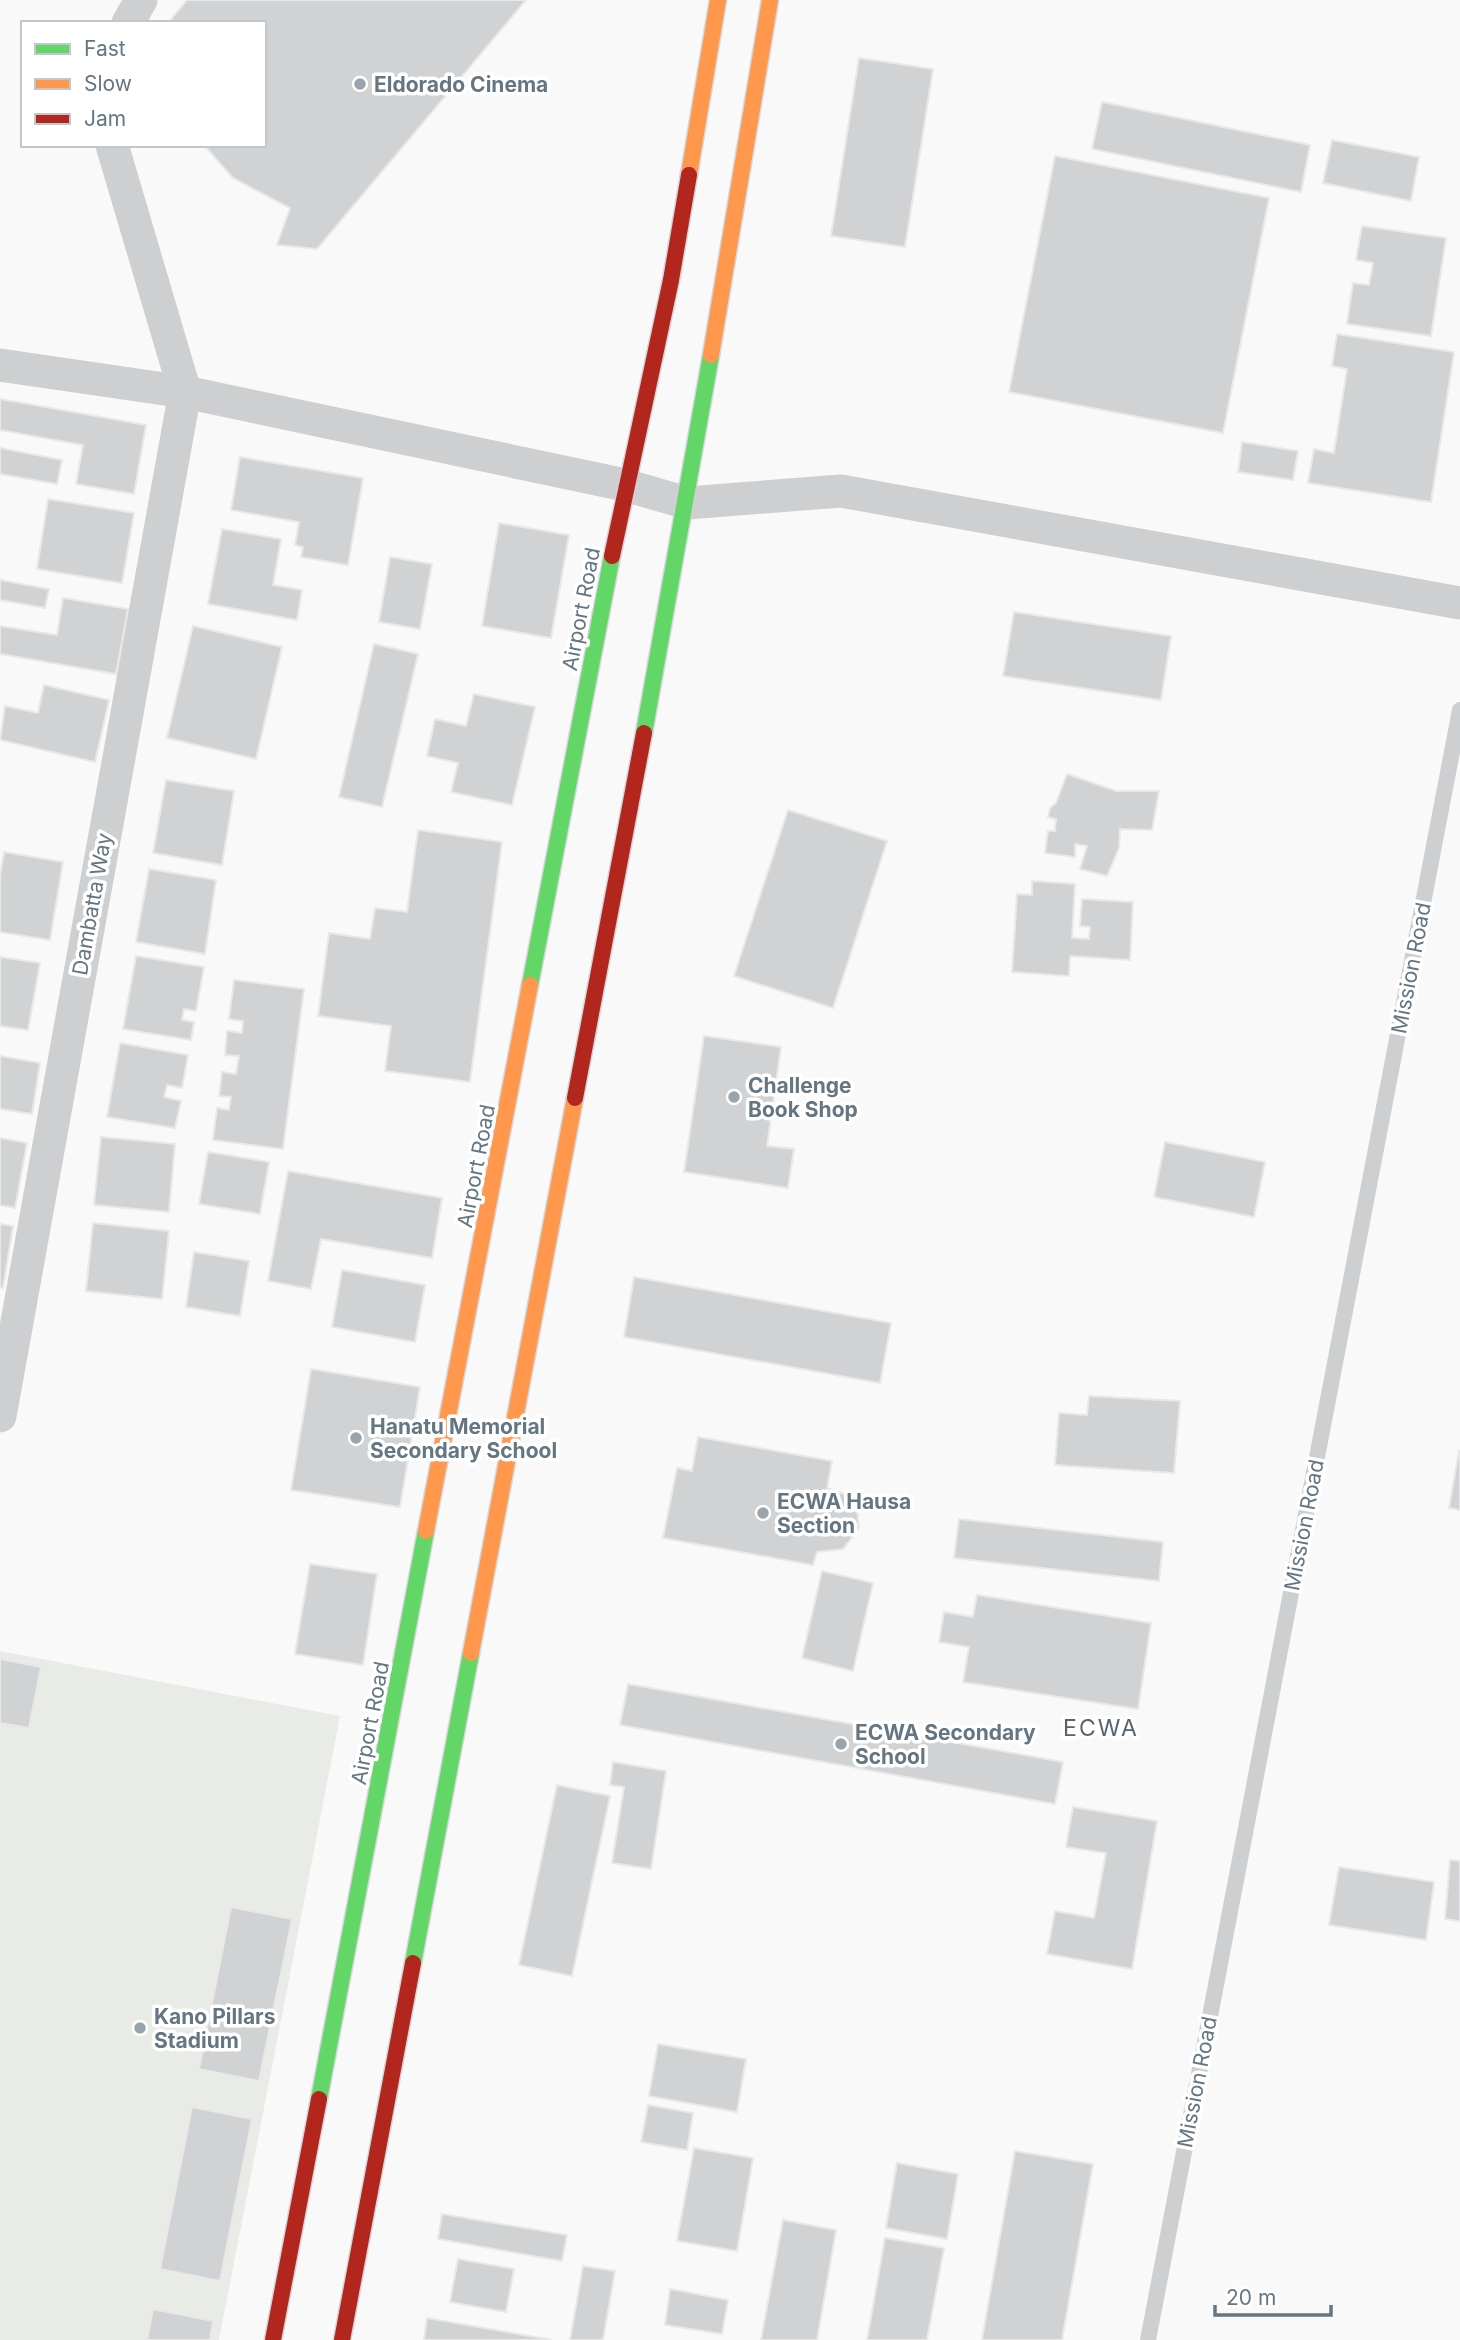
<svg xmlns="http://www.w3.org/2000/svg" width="1460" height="2340" viewBox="0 0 1460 2340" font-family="Inter,sans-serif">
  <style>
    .park { fill: #e8ebe6 }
    .building { fill: #d0d2d3; stroke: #e8e8e8; stroke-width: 2 }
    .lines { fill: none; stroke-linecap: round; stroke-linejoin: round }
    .fast-casing { stroke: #d5d6d7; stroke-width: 19 }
    .slow-casing { stroke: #d5d6d7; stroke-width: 19 }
    .jam-casing { stroke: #d5d6d7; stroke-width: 19 }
    .lane { stroke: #cecfd0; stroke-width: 16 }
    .street { stroke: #cecfd0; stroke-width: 33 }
    .fast { stroke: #63d668; stroke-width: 16 }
    .slow { stroke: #ff974d; stroke-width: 16 }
    .jam { stroke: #b3261e; stroke-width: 16 }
    .poi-dot { fill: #99a4ac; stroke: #fff; stroke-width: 2.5 }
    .labels { text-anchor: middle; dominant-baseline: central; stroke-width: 7; stroke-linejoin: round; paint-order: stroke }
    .poi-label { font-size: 21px; font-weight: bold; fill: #657683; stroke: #fff; text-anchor: start }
    .street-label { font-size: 21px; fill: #657683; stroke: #fff }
    .neighbourhood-label { font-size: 23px; letter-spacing: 2px; fill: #57646e; stroke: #fff }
  </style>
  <rect width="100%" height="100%" fill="#f9f9f9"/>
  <path class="park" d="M0,1651l340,65 -121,624h-219z"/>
  <g class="building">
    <path d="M187,0h339l-209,249 -40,-4 13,-37 -57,-30 -29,-33h60v-122h-96z"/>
    <path d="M859,58l74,11 -28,178 -74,-11z"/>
    <path d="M1102,102l208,43 -9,47 -209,-43z"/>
    <path d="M1332,140l87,17 -8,44 -88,-18z"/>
    <path d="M1055,156l214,42 -46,235 -214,-41z"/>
    <path d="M1362,226l84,12 -15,98 -84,-12 6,-41 16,2 4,-22 -17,-3z"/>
    <path d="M1337,334l117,18 -23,150 -123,-19 6,-34 20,4 13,-84 -15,-3z"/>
    <path d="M0,399l146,26 -12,69 -58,-10 7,-39 -83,-15z"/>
    <path d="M1242,442l56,9 -5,29 -55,-8z"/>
    <path d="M0,448l62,12 -5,24 -57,-10z"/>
    <path d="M240,457l123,21 -15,87 -47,-8 2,-10 -8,-2 4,-23 -68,-12z"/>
    <path d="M48,499l86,14 -12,70 -85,-14z"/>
    <path d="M499,523l70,12 -18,103 -69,-12z"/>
    <path d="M222,529l59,10 -8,46 29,5 -5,30 -89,-16z"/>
    <path d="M390,557l42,7 -12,65 -41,-7z"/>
    <path d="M0,580l49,9 -4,19 -45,-8z"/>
    <path d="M63,598l65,11 -12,65 -116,-20v-28l57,9z"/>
    <path d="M1014,612l157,24 -10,64 -158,-24z"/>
    <path d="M193,626l89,21 -26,112 -89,-21z"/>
    <path d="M374,644l44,10 -36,153 -43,-10z"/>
    <path d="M44,685l65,15 -14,62 -95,-22 5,-34 33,7z"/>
    <path d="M474,694l61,13 -23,98 -61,-13 7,-29 -31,-7 8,-37 31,7z"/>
    <path d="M1067,774l49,17h43l-7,39 -32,-1 -1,19 -12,28 -27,-7 7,-23 -12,-2v13l-30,-4 3,-22h7l1,-12 -8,-2 2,-9 6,-5z"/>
    <path d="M166,780l68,11 -12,74 -69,-12z"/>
    <path d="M788,810l99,31 -54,167 -99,-32z"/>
    <path d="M418,830l84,12 -32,240 -85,-11 6,-45 -73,-10 11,-83 41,6 5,-31 32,4z"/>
    <path d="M4,852l59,10 -13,78 -50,-8v-56z"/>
    <path d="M149,869l67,11 -11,74 -69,-12z"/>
    <path d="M1032,881l43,3 -3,54 17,1 1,-12 -10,-1 2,-27 51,3 -3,58 -60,-4 -1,20 -57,-4 5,-78 15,1z"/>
    <path d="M136,956l68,11 -8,44 -12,-2 -2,11 12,2 -3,18 -68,-11z"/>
    <path d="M0,957l40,6 -12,67 -28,-4z"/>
    <path d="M234,980l70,9 -21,160 -70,-9 4,-32 12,2 2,-13 -12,-1 3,-24 14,2 3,-18 -14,-1 2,-24 15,2 1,-12 -14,-2z"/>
    <path d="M704,1036l77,11 -14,99 27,3 -6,39 -104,-16z"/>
    <path d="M120,1043l68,12 -6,33 -15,-3 -3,12 17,4 -6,27 -68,-11z"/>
    <path d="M0,1056l40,7 -8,51 -32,-5z"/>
    <path d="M101,1137l74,7 -6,68 -75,-7z"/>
    <path d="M0,1138l27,5 -12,65 -15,-3z"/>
    <path d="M1165,1142l100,20 -11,55 -100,-20z"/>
    <path d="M208,1152l61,10 -9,52 -61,-10z"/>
    <path d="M288,1171l154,27 -10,60 -111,-19 -10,50 -43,-8z"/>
    <path d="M93,1223l76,8 -7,68 -76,-8z"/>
    <path d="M0,1224l13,2 -10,62 -3,-1z"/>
    <path d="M194,1252l55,9 -9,55 -54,-9z"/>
    <path d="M342,1270l83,15 -10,57 -83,-15z"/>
    <path d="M634,1277l257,46 -11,60 -256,-46z"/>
    <path d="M311,1369l109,18 -20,120 -109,-17z"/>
    <path d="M1089,1396l91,5 -6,72 -119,-8 4,-52 28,2z"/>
    <path d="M698,1437l134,24 -5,27 29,10 3,30 -16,21 -26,3 -4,13 -150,-27 14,-70 15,3z"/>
    <path d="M1459,1451l1,1v58l-11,-2z"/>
    <path d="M959,1519l204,23 -4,39 -205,-23z"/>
    <path d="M310,1564l67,10 -14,91 -68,-11z"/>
    <path d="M822,1571l51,12 -20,88 -51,-13z"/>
    <path d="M977,1595l174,28 -13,86 -175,-27 6,-35 -30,-5 5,-30 29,5z"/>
    <path d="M0,1659l41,8 -12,61 -29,-5z"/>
    <path d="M628,1684l435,78 -8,42 -435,-79z"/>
    <path d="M613,1762l53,9 -15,98 -39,-6 12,-76 -14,-2z"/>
    <path d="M557,1785l53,11 -38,180 -53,-11z"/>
    <path d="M1073,1807l84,14 -25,148 -85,-15 8,-43 39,7 12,-65 -40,-6z"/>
    <path d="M1450,1860l10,1v60l-15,-2z"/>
    <path d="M1339,1867l95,15 -8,58 -97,-15z"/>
    <path d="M231,1907l61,12 -33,162 -60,-12z"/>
    <path d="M658,2044l88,15 -9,53 -88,-16z"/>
    <path d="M648,2105l45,8 -6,37 -46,-8z"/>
    <path d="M192,2107l60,12 -32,162 -60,-12z"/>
    <path d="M694,2148l59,10 -16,93 -60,-10z"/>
    <path d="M1015,2151l78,13 -31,176h-80z"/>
    <path d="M897,2163l61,11 -11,65 -61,-11z"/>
    <path d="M442,2214l125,21 -5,26 -124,-22z"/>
    <path d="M783,2220l53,10 -19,110h-56z"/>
    <path d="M885,2238l59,10 -17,92h-60z"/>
    <path d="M458,2259l56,10 -8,43 -56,-10z"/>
    <path d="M583,2266l32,5 -12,69h-33z"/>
    <path d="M670,2289l58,11 -6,34 -57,-9z"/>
    <path d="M153,2309l60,12 -3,19h-63z"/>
    <path d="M427,2318l125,22h-128z"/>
  </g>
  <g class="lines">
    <defs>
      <g id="fast">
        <path d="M644,733l67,-378"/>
        <path d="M530,985l82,-429"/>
        <path d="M413,1963l58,-310"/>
        <path d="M319,2099l107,-568"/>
      </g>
      <g id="slow">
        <path d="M689,175l29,-175"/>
        <path d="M711,355l59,-355"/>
        <path d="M426,1531l104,-546"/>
        <path d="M471,1653l104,-555"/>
      </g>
      <g id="jam">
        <path d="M612,556l59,-276 18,-105"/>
        <path d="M575,1098l69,-365"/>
        <path d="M273,2340l46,-241"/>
        <path d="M342,2340l71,-377"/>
      </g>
    </defs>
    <use href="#fast" class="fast-casing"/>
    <use href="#slow" class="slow-casing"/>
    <use href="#jam" class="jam-casing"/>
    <path class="lane" d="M1148,2340l312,-1630"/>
    <g class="street">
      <path d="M128,23l13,-23"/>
      <path d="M0,365l185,27 440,93 62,18 154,-12 619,112"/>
      <path d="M0,1416l185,-1024 -73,-247"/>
    </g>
    <use href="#fast" class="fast"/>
    <use href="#slow" class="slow"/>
    <use href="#jam" class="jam"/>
  </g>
  <g class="poi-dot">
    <circle cx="360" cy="84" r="7"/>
    <circle cx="734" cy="1097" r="7"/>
    <circle cx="356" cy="1438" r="7"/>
    <circle cx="763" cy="1513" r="7"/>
    <circle cx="841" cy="1744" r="7"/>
    <circle cx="140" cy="2028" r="7"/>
  </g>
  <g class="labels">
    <g class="poi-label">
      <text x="374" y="84">Eldorado Cinema</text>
      <text x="748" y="1085">Challenge<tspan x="748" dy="24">Book Shop</tspan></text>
      <text x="370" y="1426">Hanatu Memorial<tspan x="370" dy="24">Secondary School</tspan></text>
      <text x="777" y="1501">ECWA Hausa<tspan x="777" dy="24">Section</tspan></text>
      <text x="855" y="1732">ECWA Secondary<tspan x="855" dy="24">School</tspan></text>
      <text x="154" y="2016">Kano Pillars<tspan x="154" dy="24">Stadium</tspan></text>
    </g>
    <g class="street-label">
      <text transform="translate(581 609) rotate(-79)">Airport Road</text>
      <text transform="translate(92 904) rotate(-80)">Dambatta Way</text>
      <text transform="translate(1411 968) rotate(-79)">Mission Road</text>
      <text transform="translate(476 1166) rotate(-79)">Airport Road</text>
      <text transform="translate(1304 1525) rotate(-79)">Mission Road</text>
      <text transform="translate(370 1723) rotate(-79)">Airport Road</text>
      <text transform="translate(1197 2082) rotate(-79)">Mission Road</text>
    </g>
    <g class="neighbourhood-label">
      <text x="1101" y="1728">ECWA</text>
    </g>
  </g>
  <rect x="21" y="21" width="245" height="126" fill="#ffffff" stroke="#c1c8cd" stroke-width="2"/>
  <rect x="35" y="44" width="35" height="10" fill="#63d668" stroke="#c1c8cd" stroke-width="2"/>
  <text x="84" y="56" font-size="21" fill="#657683">Fast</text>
  <rect x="35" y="79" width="35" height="10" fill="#ff974d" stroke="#c1c8cd" stroke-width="2"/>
  <text x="84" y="91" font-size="21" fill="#657683">Slow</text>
  <rect x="35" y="114" width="35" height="10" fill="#b3261e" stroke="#c1c8cd" stroke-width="2"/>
  <text x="84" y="126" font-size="21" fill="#657683">Jam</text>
  <path d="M1215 2305v10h116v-10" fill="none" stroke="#657683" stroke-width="3.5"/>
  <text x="1226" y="2305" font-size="21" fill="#657683" stroke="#ffffff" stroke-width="5" paint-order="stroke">20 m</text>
</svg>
